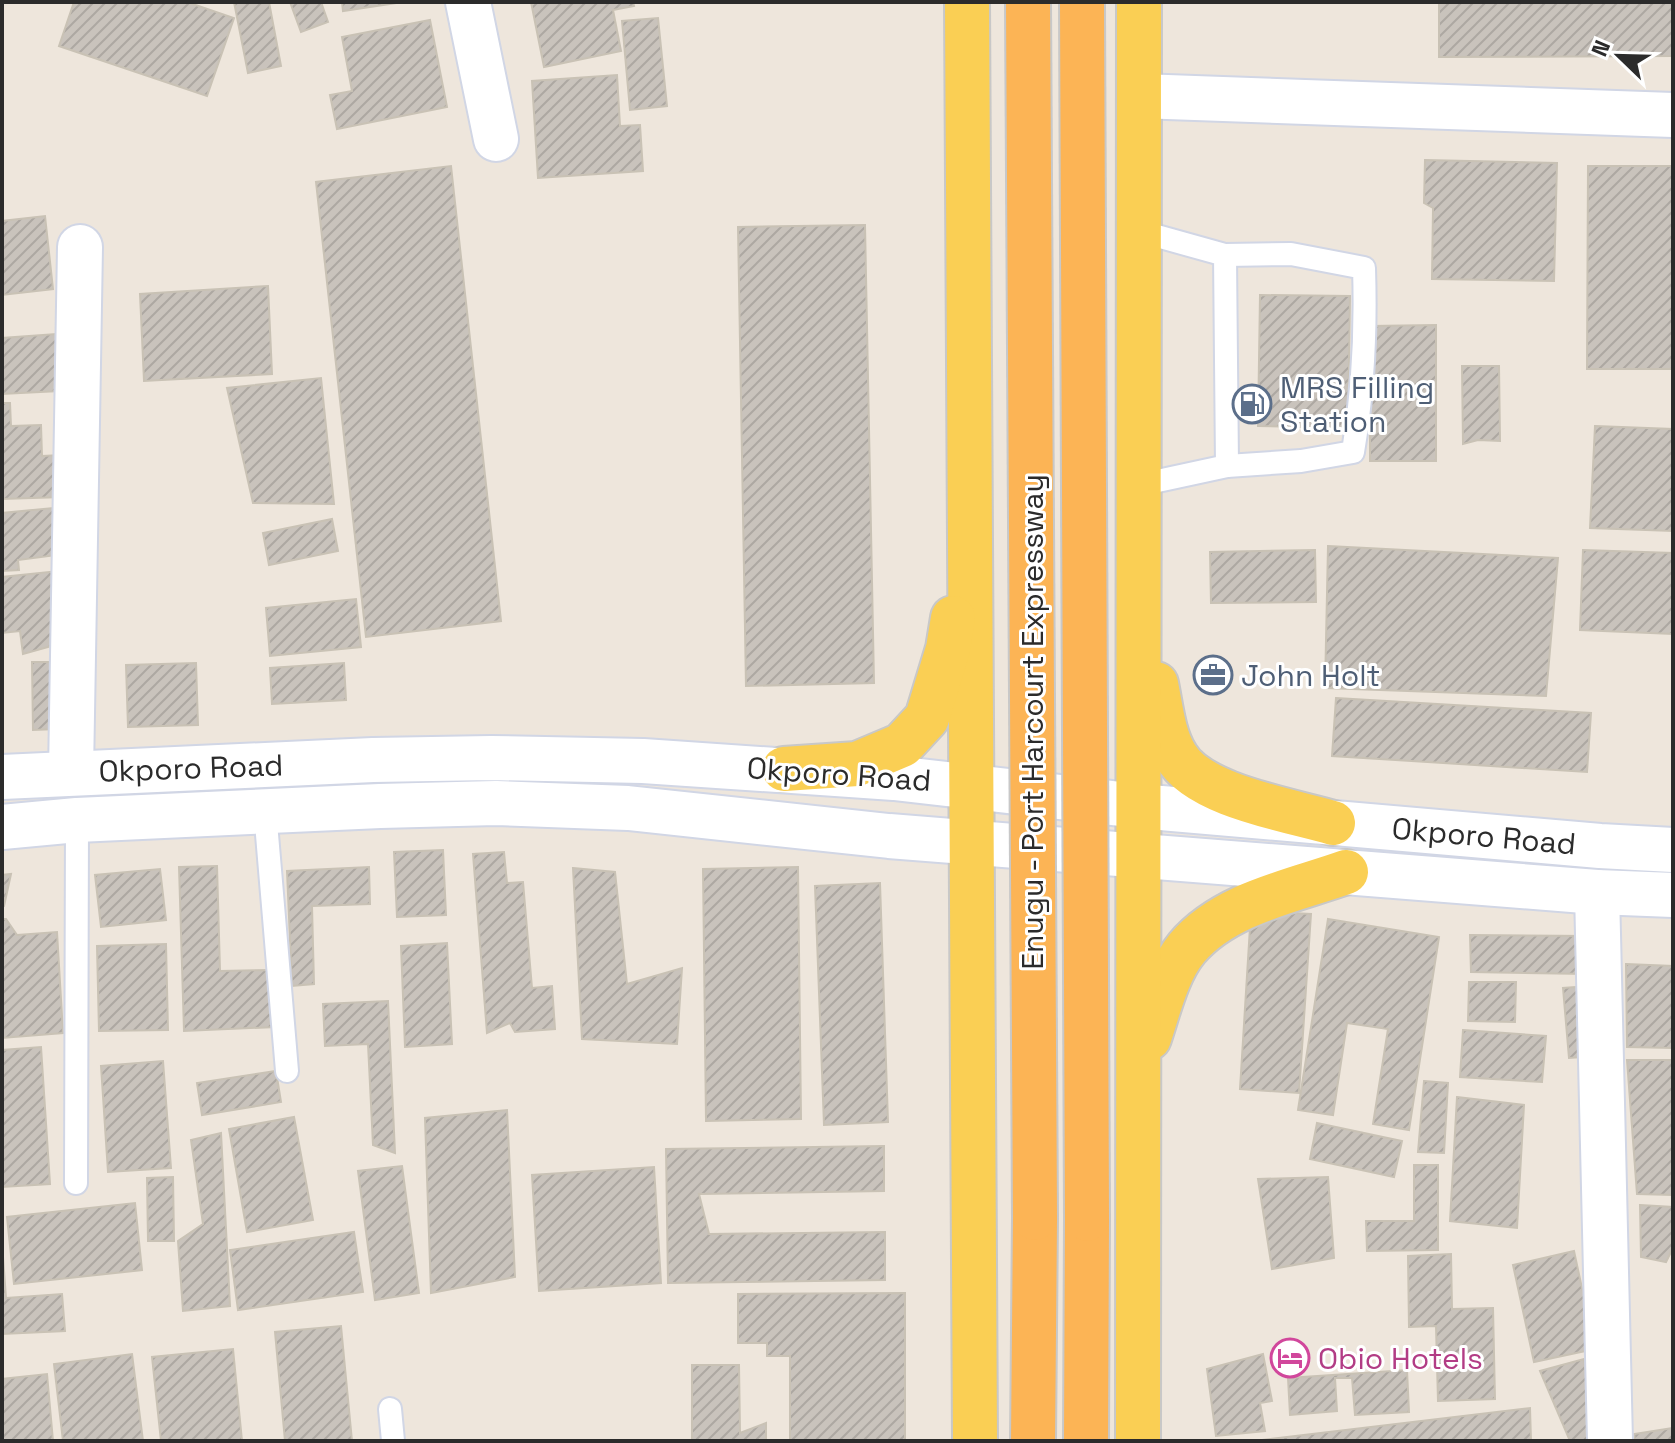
<svg xmlns="http://www.w3.org/2000/svg" width="1675" height="1443" viewBox="0 0 1675 1443" font-family="'Space Grotesk',sans-serif">
  <style>
    .building { fill: url(#building-hatch); stroke: #c9c2b5; stroke-width: 2 }
    .lines { fill: none; stroke-linecap: round; stroke-linejoin: round }
    .service-casing { stroke: #d1d6e5; stroke-width: 26 }
    .minor-casing { stroke: #d1d6e5; stroke-width: 48 }
    .secondary-casing { stroke: #d1d6e5; stroke-width: 48 }
    .primary-casing { stroke: #c8c8c8; stroke-width: 48 }
    .trunk-casing { stroke: #c8c8c8; stroke-width: 48 }
    .service { stroke: #fff; stroke-width: 22 }
    .minor { stroke: #fff; stroke-width: 44 }
    .secondary { stroke: #fff; stroke-width: 44 }
    .primary { stroke: #facf54; stroke-width: 44 }
    .trunk { stroke: #fcb455; stroke-width: 44 }
    .trunk-bridge-casing { stroke: #c8c8c8; stroke-width: 48; stroke-linecap: butt }
    .trunk-bridge { stroke: #fcb455; stroke-width: 44 }
    .labels { text-anchor: middle; dominant-baseline: central; stroke-width: 6; stroke-linejoin: round; paint-order: stroke }
    .service-label { font-size: 30px; fill: #4e5e75; stroke: #fff; text-anchor: start }
    .street-label { font-size: 30px; fill: #2b2b2b; stroke: #fff }
    .hotel-label { font-size: 30px; fill: #b23c85; stroke: #fff; text-anchor: start }
  </style>
  <defs>
    <pattern id="building-hatch" width="6" height="6" patternUnits="userSpaceOnUse" patternTransform="scale(2)"><rect width="6" height="6" fill="#c9c3bc"/><path d="M-1 1l2-2M0 6l6-6M5 7l2-2" fill="none" stroke="#ada8a2"/></pattern>
  </defs>
  <rect width="100%" height="100%" fill="#eee6dc"/>
  <g class="building">
    <path d="M74,2h113l47,16 -27,78 -148,-50z"/>
    <path d="M234,2h35l12,64 -33,7z"/>
    <path d="M290,2h31l7,20 -27,10z"/>
    <path d="M342,2h61l-60,9z"/>
    <path d="M531,2h102l1,4 -21,4 8,41 -77,16z"/>
    <path d="M1439,2h234v54l-234,1z"/>
    <path d="M658,18l9,88 -37,4 -8,-89z"/>
    <path d="M430,20l17,87 -110,22 -7,-34 22,-4 -10,-54z"/>
    <path d="M617,75l3,51 20,-1 3,46 -105,7 -6,-97z"/>
    <path d="M1425,160l132,3 -3,118 -122,-2 1,-71 -9,-5z"/>
    <path d="M451,166l50,455 -135,16 -50,-455z"/>
    <path d="M1588,166h85v203h-86z"/>
    <path d="M45,216l8,73 -51,6v-74z"/>
    <path d="M865,225l9,458 -128,3 -8,-459z"/>
    <path d="M268,286l4,88 -128,7 -4,-87z"/>
    <path d="M1260,295l90,1 -2,132 -90,-2z"/>
    <path d="M1436,325v136h-66v-135z"/>
    <path d="M56,334l3,57 -57,3v-56z"/>
    <path d="M1462,366h37l1,75 -22,-1 -15,4z"/>
    <path d="M321,378l13,126 -81,-1 -26,-115z"/>
    <path d="M2,403h8l1,23 30,-1 1,31 19,-1 2,42 -61,2z"/>
    <path d="M1595,426l78,3v102l-83,-3z"/>
    <path d="M53,508l4,47 -39,5 1,10 -17,1v-58z"/>
    <path d="M332,519l6,32 -69,14 -6,-32z"/>
    <path d="M1328,546l230,12 -12,138 -221,-8z"/>
    <path d="M1315,550l1,52 -105,1 -1,-51z"/>
    <path d="M1583,550l90,3v81l-93,-4z"/>
    <path d="M68,570l-2,72 -43,12 -3,-23 -18,2v-56z"/>
    <path d="M356,599l5,48 -91,9 -4,-48z"/>
    <path d="M32,662h32l-7,67 -24,1z"/>
    <path d="M196,663l2,62 -70,2 -2,-62z"/>
    <path d="M344,663l2,37 -74,4 -2,-36z"/>
    <path d="M1336,698l255,15 -4,59 -255,-16z"/>
    <path d="M443,850l3,65 -49,2 -3,-65z"/>
    <path d="M504,852l3,31 16,-1 9,106 20,-2 3,43 -40,3 -5,-9 -23,10 -14,-179z"/>
    <path d="M217,866l3,105 54,-1 2,57 -92,4 -5,-164z"/>
    <path d="M369,867l1,37 -58,2 2,78 -22,2 -5,-115z"/>
    <path d="M798,867l3,252 -95,2 -3,-252z"/>
    <path d="M573,868l42,4 12,112 55,-16 -5,76 -95,-5z"/>
    <path d="M160,869l6,51 -65,7 -6,-52z"/>
    <path d="M11,874l-7,32 -2,1v-32z"/>
    <path d="M880,883l8,239 -64,3 -9,-239z"/>
    <path d="M1251,911l60,3 -12,179 -59,-4z"/>
    <path d="M2,919h4l11,16 40,-3 6,101 -61,5z"/>
    <path d="M1328,919l111,18 -30,193 -36,-6 15,-95 -41,-6 -14,92 -35,-5z"/>
    <path d="M1470,935l119,1 -1,38 -117,-2z"/>
    <path d="M447,943l5,101 -47,3 -4,-101z"/>
    <path d="M166,944l2,86 -69,1 -2,-85z"/>
    <path d="M1626,964l47,2v82l-46,-1z"/>
    <path d="M1469,982h47l-1,40 -47,-1z"/>
    <path d="M1589,986l7,70 -27,2 -6,-70z"/>
    <path d="M388,1001l7,152 -22,-8 -5,-101 -43,2 -2,-42z"/>
    <path d="M1463,1030l83,6 -4,46 -82,-5z"/>
    <path d="M41,1047l9,137 -48,3v-137z"/>
    <path d="M1627,1060h46v135l-36,-1z"/>
    <path d="M163,1061l8,107 -63,4 -7,-106z"/>
    <path d="M276,1071l5,31 -79,13 -5,-32z"/>
    <path d="M1424,1081l24,2 -4,70 -26,-1z"/>
    <path d="M1457,1097l67,8 -7,123 -67,-7z"/>
    <path d="M507,1110l8,167 -84,16 -6,-175z"/>
    <path d="M294,1117l19,103 -66,12 -18,-103z"/>
    <path d="M1317,1123l85,18 -8,36 -84,-18z"/>
    <path d="M221,1133l9,173 -47,5 -5,-70 25,-17 -12,-84z"/>
    <path d="M884,1146v45l-185,3 10,40 176,-2v48l-217,3 -2,-134z"/>
    <path d="M1414,1165h24v85l-71,1 -1,-30h48z"/>
    <path d="M402,1166l17,127 -44,7 -17,-129z"/>
    <path d="M654,1167l7,116 -122,8 -7,-116z"/>
    <path d="M173,1177l1,64h-26l-1,-63z"/>
    <path d="M1328,1177l6,81 -62,11 -14,-90z"/>
    <path d="M135,1203l7,67 -128,14 -7,-67z"/>
    <path d="M1640,1205l33,2v41l-7,14 -25,-5z"/>
    <path d="M354,1232l9,60 -125,18 -8,-60z"/>
    <path d="M2,1243l4,55 56,-4 3,37 -63,3z"/>
    <path d="M1574,1251l21,98 -61,13 -21,-97z"/>
    <path d="M1451,1254l1,55 41,-1 2,91 -57,2 -2,-75 -27,1 -1,-71z"/>
    <path d="M905,1293v148h-115v-85h-23v-13h-29v-49z"/>
    <path d="M341,1326l11,115h-67l-10,-109z"/>
    <path d="M233,1349l9,92h-81l-9,-84z"/>
    <path d="M132,1354l11,87h-80l-9,-77z"/>
    <path d="M1263,1354l9,47 -12,2 5,28 -49,5 -9,-67z"/>
    <path d="M1584,1359l10,82h-24l-30,-70z"/>
    <path d="M692,1365h47l1,68 26,-10v18h-74z"/>
    <path d="M1407,1370l2,42 -54,3 -3,-37h-17l2,33 -47,4 -2,-37z"/>
    <path d="M47,1374l6,67h-51v-62z"/>
    <path d="M1530,1408l1,33h-277z"/>
    <path d="M1673,1428v13h-38l-1,-7z"/>
  </g>
  <g class="lines">
    <defs>
      <g id="service">
        <path d="M1139,231l86,24 2,211 -88,19"/>
        <path d="M1225,255l66,-1 73,14c2,60 -1,124 -11,184l-52,9 -74,5"/>
        <path d="M265,811l22,260"/>
        <path d="M76,1183l1,-363"/>
        <path d="M390,1409l3,32"/>
      </g>
      <g id="minor">
        <path d="M468,2l28,137"/>
        <path d="M1139,96l534,19"/>
        <path d="M71,773l9,-526"/>
        <path d="M1597,892l13,549"/>
      </g>
      <g id="secondary">
        <path d="M2,777l371,-17 118,-2 152,3 251,17 244,28 462,40 73,4"/>
        <path d="M2,827l75,-7 303,-14 116,-3 132,5 261,28 708,56 76,3"/>
      </g>
      <g id="primary">
        <path d="M967,2l8,1439"/>
        <path d="M1156,684c5,24 7,51 20,72 23,40 113,54 157,67"/>
        <path d="M784,769l73,-5 45,-19 25,-27 21,-69 5,-31"/>
        <path d="M1149,1038c10,-30 18,-66 38,-90 38,-45 106,-57 159,-76"/>
        <path d="M1138,1441l1,-1439"/>
      </g>
      <g id="trunk">
        <path d="M1033,1441l2,-223"/>
        <path d="M1086,1441l1,-222"/>
      </g>
    </defs>
    <use href="#service" class="service-casing"/>
    <use href="#minor" class="minor-casing"/>
    <use href="#secondary" class="secondary-casing"/>
    <use href="#primary" class="primary-casing"/>
    <use href="#trunk" class="trunk-casing"/>
    <use href="#service" class="service"/>
    <use href="#minor" class="minor"/>
    <use href="#secondary" class="secondary"/>
    <use href="#primary" class="primary"/>
    <use href="#trunk" class="trunk"/>
    <defs>
      <g id="trunk-bridge">
        <path d="M1028,2l7,1216"/>
        <path d="M1082,2l5,1217"/>
      </g>
    </defs>
    <use href="#trunk-bridge" class="trunk-bridge-casing"/>
    <use href="#trunk-bridge" class="trunk-bridge"/>
  </g>
  <defs>
    <symbol id="fuel-ring" viewBox="-11 -11 22 22"><circle r="9.5" fill="#fff" stroke="#5c6f8a" stroke-width="1.5"/><path d="M-5.5-6h7V0h2V4h1.3V-2.5L3-4.5l.8-.8L6-3V5H2.5V1h-1V6h-7ZM-4.2-4.7v3.2H.2V-4.7Z" fill="#5c6f8a"/></symbol>
    <symbol id="office-ring" viewBox="-11 -11 22 22"><circle r="9.5" fill="#fff" stroke="#5c6f8a" stroke-width="1.5"/><path d="M-6-3h4V-5.5h4V-3h4V5H-6ZM-1-4.5V-3h2v-1.5ZM-6 0V1H6V0Z" fill="#5c6f8a"/></symbol>
    <symbol id="hotel-ring" viewBox="-11 -11 22 22"><circle r="9.5" fill="#fff" stroke="#d1479c" stroke-width="1.5"/><path d="M-6-4.5h1.5V1H6V5H4.5V3h-9V5H-6ZM-4 0a1.8 1.8 0 1 1 3.6 0ZM.5 0V-2.5h3Q6-2.5 6 0Z" fill="#d1479c"/></symbol>
  </defs>
  <g fill-rule="evenodd">
    <use href="#fuel-ring" x="1230" y="382" width="44" height="44"/>
    <use href="#office-ring" x="1191" y="653" width="44" height="44"/>
    <use href="#hotel-ring" x="1268" y="1336" width="44" height="44"/>
  </g>
  <g class="labels">
    <g class="service-label">
      <text x="1280" y="387">MRS Filling<tspan x="1280" dy="34">Station</tspan></text>
      <text x="1241" y="675">John Holt</text>
    </g>
    <g class="street-label">
      <text transform="translate(1032 722) rotate(-90)">Enugu - Port Harcourt Expressway</text>
      <text transform="translate(191 768) rotate(-2)">Okporo Road</text>
      <text transform="translate(839 774) rotate(4)">Okporo Road</text>
      <text transform="translate(1484 836) rotate(5)">Okporo Road</text>
    </g>
    <g class="hotel-label">
      <text x="1318" y="1358">Obio Hotels</text>
    </g>
  </g>
  <rect width="1675" height="1443" fill="none" stroke="#2b2b2b" stroke-width="8"/>
  <g transform="translate(1619 56) rotate(293)" stroke="#ffffff" stroke-width="6" paint-order="stroke">
  <path d="M0-6L14 30L0 20L-14 30Z" fill="#2b2b2b"/>
  <text y="-12" font-size="22" font-weight="bold" text-anchor="middle" fill="#2b2b2b">N</text>
  </g>
</svg>
